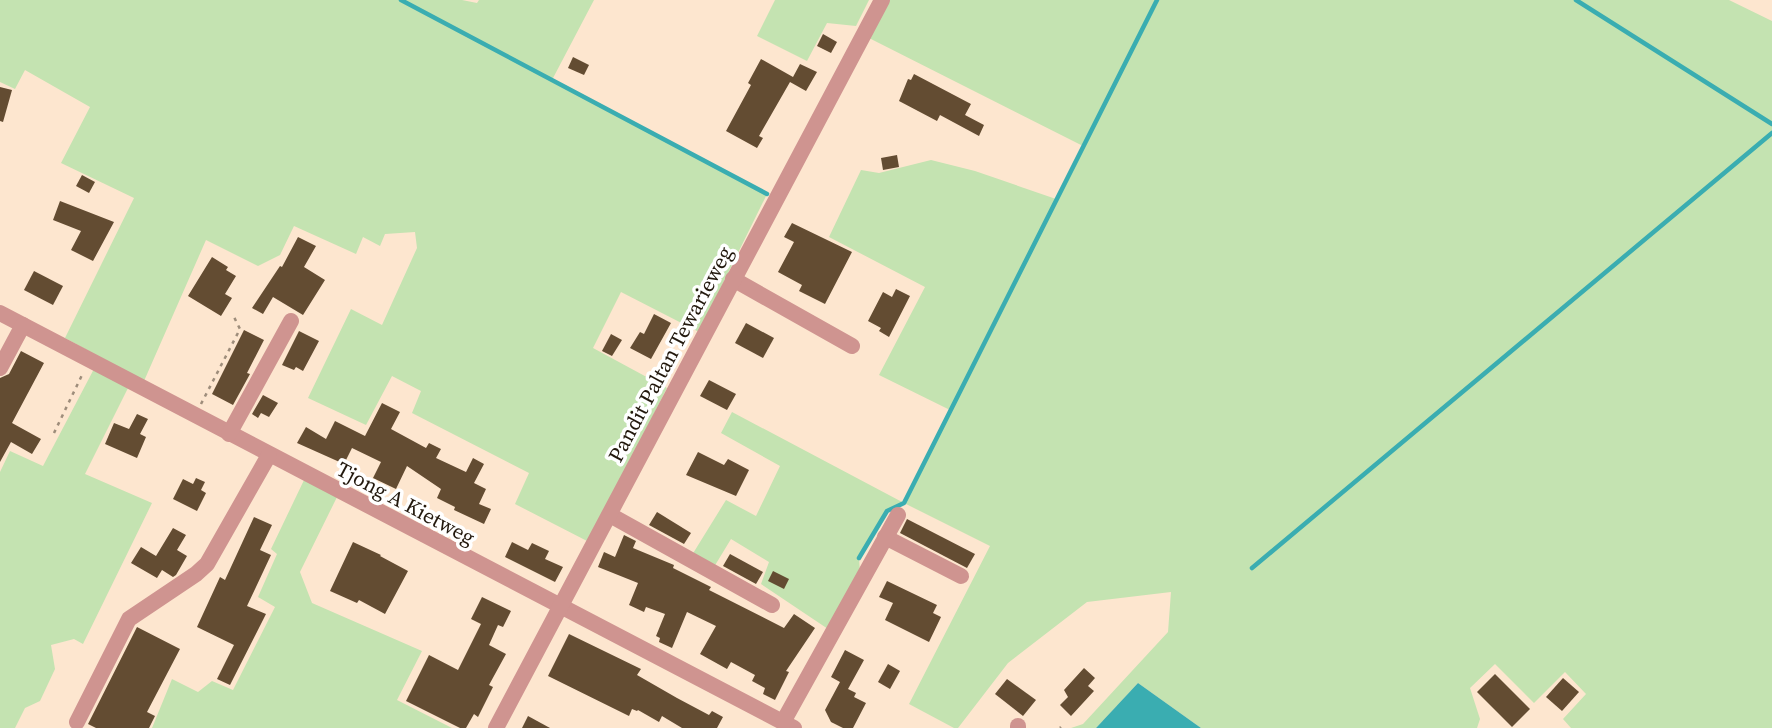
<svg xmlns="http://www.w3.org/2000/svg" width="1772" height="728" viewBox="0 0 1772 728" font-family="'Source Serif 4',serif">
  <style>
    .green { fill: #c4e3b1 }
    .water { fill: #3aadb1 }
    .lines { fill: none; stroke-linecap: round; stroke-linejoin: round }
    .stream { stroke: #3aadb1; stroke-width: 4.5 }
    .building { fill: #634c32 }
    .path { stroke: #9e8d7b; stroke-width: 2.5; stroke-dasharray: 3.5 5; stroke-linecap: butt }
    .minor { stroke: #cf9490; stroke-width: 16 }
    .labels { text-anchor: middle; dominant-baseline: central; stroke-width: 7; stroke-linejoin: round; paint-order: stroke }
    .street-label { font-size: 21px; fill: #22180d; stroke: #fff }
  </style>
  <rect width="100%" height="100%" fill="#fde6cf"/>
  <g class="green">
    <path d="M0,0h462l15,3 2,-3h115l-42,80 215,114 -68,138 -78,-40 -28,56 74,40 -78,154 -74,-38 14,-31 -117,-60 9,-22 -29,-15 -26,49 -58,-27 43,-89 31,16 35,-77 -2,-16 -30,2 -5,12 -17,-9 -7,17 -62,-28 -14,29 -22,11 -52,-26 -62,141 -79,-43 69,-140 -73,-35 29,-56 -65,-37 -10,19 -15,-7z"/>
    <path d="M775,0h94l-13,26 -29,-3 -20,38 -50,-25z"/>
    <path d="M887,0h842l43,21v707h-201l-8,-9 23,-25 -21,-22 -31,31 -39,-39 -25,24 10,31 -3,9h-276l-63,-45 -42,45h-25l12,-4 85,-92 3,-40 -84,10 -79,61 -50,65h-4l-45,-24 81,-158 -86,-43 -17,8 -28,47 1,15 -29,58 -70,-47 8,-22 -38,-23 -17,28 -22,-12 34,-55 30,16 24,-50 -59,-33 11,-21 172,91 46,-93 -71,-35 46,-88 -96,-50 32,-67 18,3 52,-13 44,11 81,28 27,-53 -216,-109z"/>
    <path d="M95,367l34,19 -44,88 67,29 -69,141 -9,-5 -23,6 4,24 -15,32 -15,7 -10,20h-15v-256l10,-21 33,15z"/>
    <path d="M305,478l33,17 -38,77 12,31 110,48 -25,49 55,28h-300l20,-49 26,13 14,-11 21,9 42,-83 -17,-10 19,-43 -6,-5z"/>
  </g>
  <path class="water" d="M1138,683l63,45h-105z"/>
  <g class="lines">
    <g class="stream">
      <path d="M401,0l366,194"/>
      <path d="M1576,0l196,124"/>
      <path d="M859,558l28,-47 17,-8 253,-503"/>
      <path d="M1252,568l520,-435"/>
    </g>
  </g>
  <g class="building">
    <path d="M823,34l14,8 -6,11 -14,-7z"/>
    <path d="M573,57l16,8 -5,10 -16,-7z"/>
    <path d="M761,59l32,18 7,-13 17,8 -11,19 -16,-9 -31,54 4,2 -6,10 -31,-17 25,-46 -3,-2z"/>
    <path d="M914,74l57,30 -6,11 19,10 -5,11 -39,-21 -3,6 -38,-20 9,-22 3,1z"/>
    <path d="M0,87l12,3 -9,32 -3,-1z"/>
    <path d="M897,155l2,12 -16,3 -2,-12z"/>
    <path d="M82,175l13,7 -6,11 -13,-7z"/>
    <path d="M60,201l54,21 -21,39 -22,-11 10,-19 -28,-11z"/>
    <path d="M792,223l60,29 -27,52 -26,-13 3,-6 -24,-13 16,-30 -10,-5z"/>
    <path d="M298,237l18,9 -12,21 21,13 -22,35 -30,-18 -10,17 -11,-6 28,-42 2,1z"/>
    <path d="M212,257l16,10 -2,3 10,6 -11,18 7,4 -11,18 -33,-20z"/>
    <path d="M34,271l29,15 -10,19 -29,-15z"/>
    <path d="M896,289l14,7 -21,41 -10,-6 2,-3 -13,-7 15,-29 9,5z"/>
    <path d="M654,314l17,9 -20,36 -21,-11 10,-16 4,2z"/>
    <path d="M746,323l28,15 -11,20 -28,-15z"/>
    <path d="M244,330l20,10 -17,33 3,1 -17,31 -21,-11z"/>
    <path d="M299,331l20,10 -16,30 -7,-4 -2,3 -12,-5z"/>
    <path d="M611,334l11,6 -10,16 -10,-5z"/>
    <path d="M21,351l23,12 -32,60 29,16 -9,15 -21,-12 -11,20v-84l9,-4z"/>
    <path d="M709,380l27,14 -9,16 -27,-14z"/>
    <path d="M263,395l15,8 -9,14 -8,-4 -3,5 -6,-4z"/>
    <path d="M382,403l18,9 -9,17 35,19 3,-5 12,6 -5,9 30,14 7,-14 11,6 -10,19 12,6 -7,15 12,5 -7,15 -30,-14 1,-3 -18,-9 4,-9 -34,-23 -11,23 -23,-11 8,-16 -29,-14 -8,16 -47,-21 9,-16 20,12 9,-18 30,15z"/>
    <path d="M137,414l11,5 -8,15 6,3 -9,21 -32,-14 9,-21 15,6z"/>
    <path d="M698,452l26,13 4,-6 21,11 -13,26 -50,-21z"/>
    <path d="M196,478l9,4 -4,8 5,3 -9,18 -24,-12 10,-20 10,5z"/>
    <path d="M657,512l34,21 -7,11 -35,-19z"/>
    <path d="M254,517l18,8 -12,25 11,5 -24,51 19,8 -36,71 -13,-6 17,-34 -37,-18 23,-50 5,3z"/>
    <path d="M907,519l68,35 -8,14 -67,-35z"/>
    <path d="M173,528l13,7 -9,15 10,6 -11,19 -3,2 -11,-7 -5,8 -26,-15 10,-16 15,9z"/>
    <path d="M624,535l12,6 -3,7 41,17 -1,3 38,19 -2,3 75,38 10,-14 21,14 -29,43 3,1 -14,28 -12,-6 2,-6 -13,-7 3,-6 -24,-13 -4,7 -27,-15 16,-28 -29,-14 -15,36 -13,-6 1,-4 -4,-2 9,-22 -19,-7 -2,5 -15,-7 9,-22 -40,-16 6,-15 11,5z"/>
    <path d="M353,542l28,13 -1,1 28,15 -23,43 -26,-14 -2,3 -27,-12z"/>
    <path d="M512,542l16,8 4,-7 17,8 -4,8 18,8 -8,15 -50,-25z"/>
    <path d="M730,554l33,18 -7,12 -33,-18z"/>
    <path d="M773,571l16,8 -5,10 -16,-8z"/>
    <path d="M887,581l50,24 -4,8 8,4 -12,25 -44,-22 8,-17 -14,-6z"/>
    <path d="M482,597l29,14 -8,16 -5,-2 -9,20 17,9 -17,31 4,2 -15,30 -4,-3 -8,14h-6l-54,-27 23,-46 29,15 23,-46 -10,-5z"/>
    <path d="M137,627l43,22 -33,63 8,4 -6,12h-53l-8,-4z"/>
    <path d="M569,634l72,35 -4,6 40,23 32,17 3,-4 11,6 -6,11h-35l-20,-12 -3,6 -21,-12 -1,1 -5,-2 -3,7 -81,-40z"/>
    <path d="M845,650l19,10 -16,29 8,4 -2,4 12,6 -13,25h-10l-12,-6 -6,-12 15,-28 -9,-5z"/>
    <path d="M888,664l12,7 -10,18 -12,-7z"/>
    <path d="M1084,668l11,10 -7,8 6,5 -23,25 -11,-11 8,-8 -4,-7z"/>
    <path d="M1495,674l35,35 -18,18 -35,-35z"/>
    <path d="M1563,678l16,14 -17,19 -16,-14z"/>
    <path d="M1007,679l29,21 -13,16 -28,-22z"/>
    <path d="M528,716l22,12h-28z"/>
  </g>
  <g class="lines">
    <g class="path">
      <path d="M201,404l39,-75 -7,-14"/>
      <path d="M54,433l29,-60"/>
      <path d="M1060,728l1,-1"/>
    </g>
    <g class="minor">
      <path d="M733,279l119,67"/>
      <path d="M0,313l794,415"/>
      <path d="M0,368l23,-43"/>
      <path d="M229,434l62,-113"/>
      <path d="M610,515l162,90"/>
      <path d="M885,537l76,39"/>
      <path d="M77,722l52,-103 67,-45 11,-10 62,-109"/>
      <path d="M783,722l115,-207"/>
      <path d="M496,728l386,-728"/>
      <path d="M1018,728v-2"/>
    </g>
  </g>
  <g class="labels">
    <g class="street-label">
      <text transform="translate(670 354) rotate(-62)">Pandit Paltan Tewarieweg</text>
      <text transform="translate(406 503) rotate(28)">Tjong A Kietweg</text>
    </g>
  </g>
</svg>
